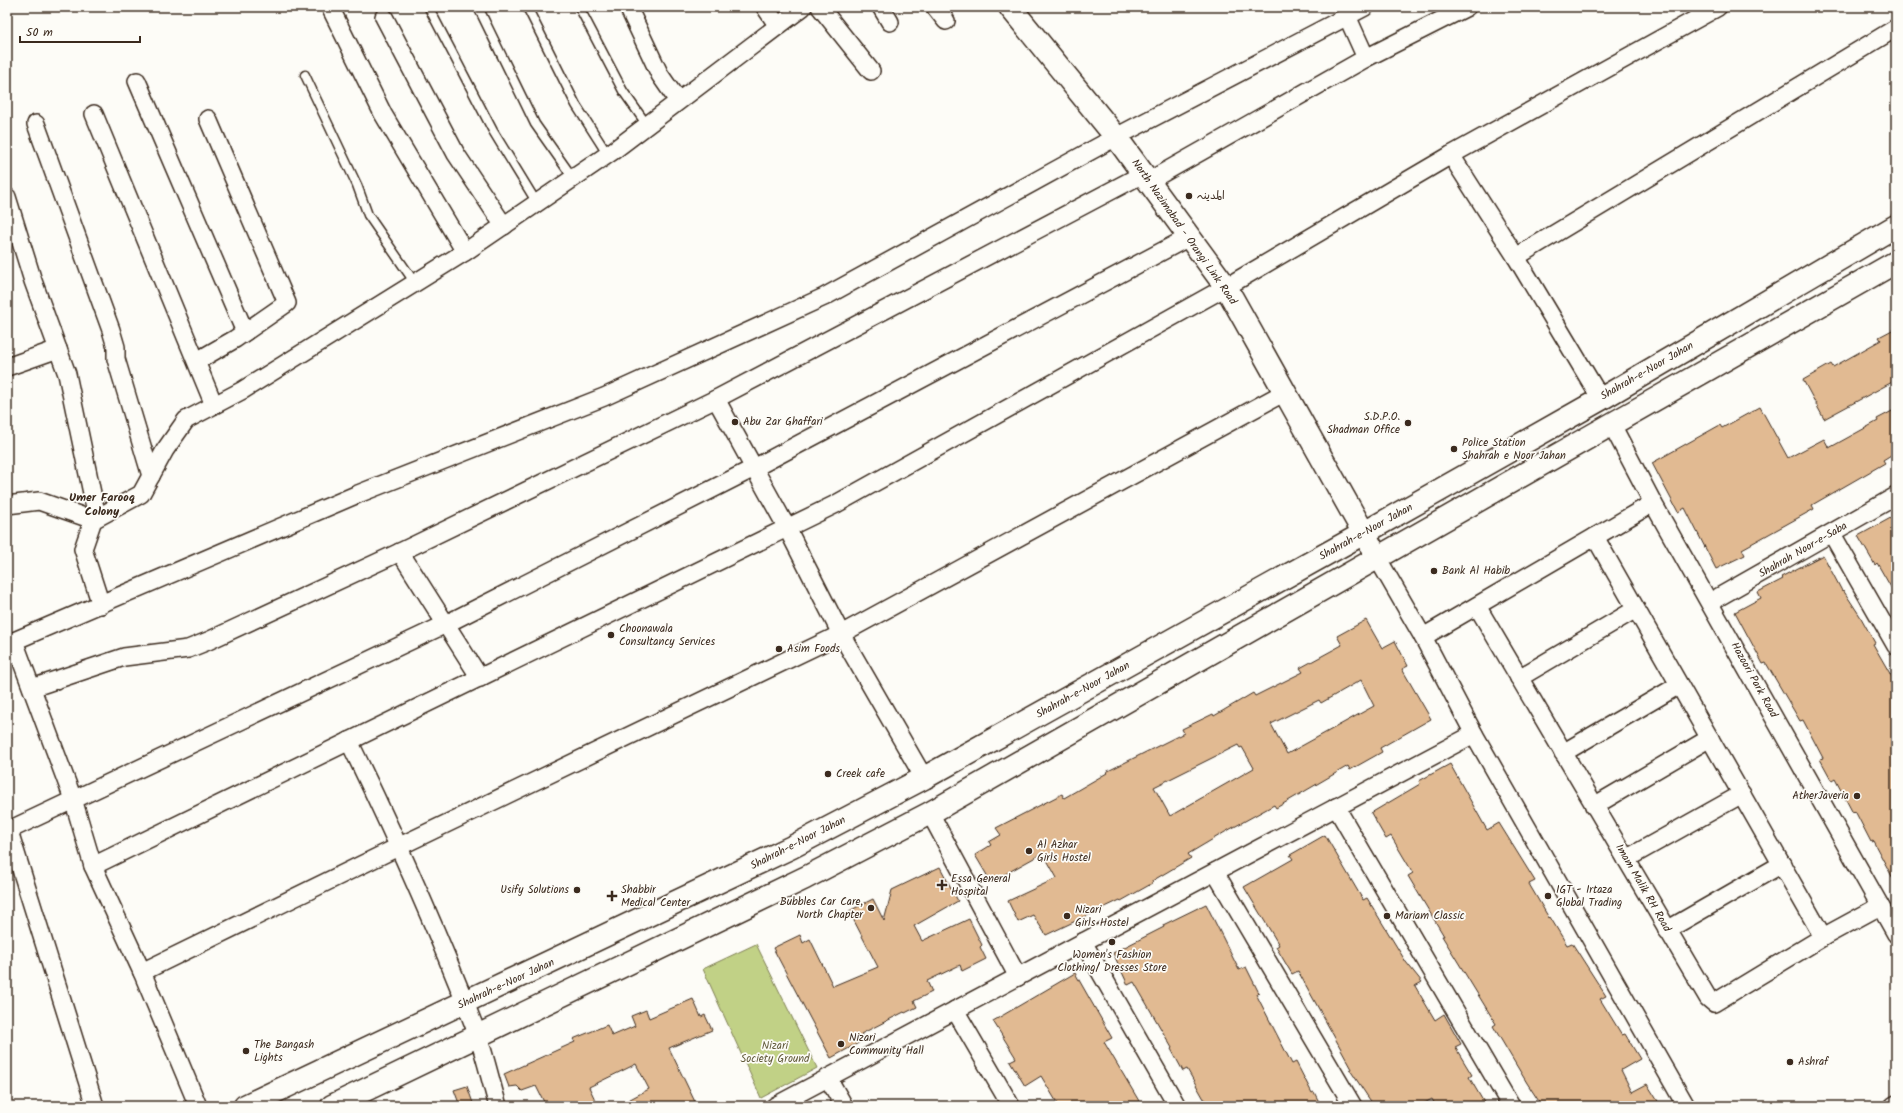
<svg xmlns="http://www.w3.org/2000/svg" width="1903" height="1113" viewBox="0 0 1903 1113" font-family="Kalam,'Playpen Sans Arabic',sans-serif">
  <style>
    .green { fill: #c1d186; stroke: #7e7e52 }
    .building { fill: #e1ba92; stroke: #3b2a1e; fill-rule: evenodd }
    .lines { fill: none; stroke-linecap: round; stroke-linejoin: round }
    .lane-casing { stroke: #3b2a1e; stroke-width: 11 }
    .street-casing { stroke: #3b2a1e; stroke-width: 20 }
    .secondary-casing { stroke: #3b2a1e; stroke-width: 25 }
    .lane { stroke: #fdfcf7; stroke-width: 8 }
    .street { stroke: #fdfcf7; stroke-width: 17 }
    .secondary { stroke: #fdfcf7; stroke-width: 22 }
    .poi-dot { fill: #3b2a1e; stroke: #fdfcf7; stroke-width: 1.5 }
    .labels { text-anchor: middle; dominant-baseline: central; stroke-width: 3.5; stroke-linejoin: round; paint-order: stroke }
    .poi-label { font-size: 11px; fill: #3b2a1e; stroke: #fdfcf7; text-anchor: start }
    .street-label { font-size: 11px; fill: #3b2a1e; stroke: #fdfcf7 }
    .park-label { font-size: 11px; fill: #635c3d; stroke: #fdfcf7 }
    .neighbourhood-label { font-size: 12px; font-weight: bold; fill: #3b2a1e; stroke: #fdfcf7 }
  </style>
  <rect width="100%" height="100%" fill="#fdfcf7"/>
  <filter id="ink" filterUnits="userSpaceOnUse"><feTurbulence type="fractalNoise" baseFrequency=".025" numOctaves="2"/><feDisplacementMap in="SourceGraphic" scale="8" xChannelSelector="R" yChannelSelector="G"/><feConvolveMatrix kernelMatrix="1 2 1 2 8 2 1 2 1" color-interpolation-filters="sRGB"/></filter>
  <g filter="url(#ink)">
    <path class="green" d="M756,944l61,124 -56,30 -58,-129z"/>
    <g class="building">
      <path d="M1896,328v52l-72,39 -21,-39 28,-16 2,3 48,-27 -2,-3z"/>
      <path d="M1760,407l28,51 36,-19 5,9 49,-27 -1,-2 19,-10v43l-13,8 2,3 -73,42 2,4 -72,40 3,6 -29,14 -31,-61 -7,4 -26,-49 68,-38 2,3z"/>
      <path d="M1896,515v81l-19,-33 -2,2 -17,-29z"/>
      <path d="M1823,555l19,36 1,-1 17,26 15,27 -2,1 23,40v200l-23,-43 -2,1 -16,-31 -2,2 -18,-34 -3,2 -12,-22 3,-1 -20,-38 -3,1 -34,-58 -3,1 -28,-52 26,-14 -3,-6 25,-13 -2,-2z"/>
      <path d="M1366,620l16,28 13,-7 13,25 -6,3 29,50 -51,29 2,4 -32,18 -2,-4 -72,42 -2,-3 -49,27 -37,22 3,4 -39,23 1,2 -32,18 -1,-1 -74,35 -13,-20 -15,7 -10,-21 49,-23 -14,-25 -52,29 -16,-27 16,-10 -2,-3 12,-7 -5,-7 66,-34 2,4 43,-25 -1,-1 78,-39 -2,-4 31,-15 1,2 39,-23 2,3 48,-24 -3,-4 42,-23 -5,-9zM1361,680l13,26 -87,48 -16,-30 48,-24 2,3zM1238,745l2,3 2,-1 12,21 -84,48 -16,-29z"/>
      <path d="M1450,764l37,66 12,-7 36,58 -6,3 20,34 1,-1 17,28 5,-2 34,53 -6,3 22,36 3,-1 15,25 -19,11 11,22 15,-8 14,22h-119l-15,-23 -34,-57 3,-2 -54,-88h2l-36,-60 5,-3 -22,-37 -5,3 -15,-26 49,-29 -1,-3z"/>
      <path d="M1325,835l38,65 4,-2 39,64 16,20 -7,4 20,34 9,-6 17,30 -6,3 17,28 -3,2 17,29h-50l-4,-7 -13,7h-45l-24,-36 2,-1 -54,-98 -6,3 -16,-27 3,-2 -35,-58 49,-28 -3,-4z"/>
      <path d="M940,867l18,34 -44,25 8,15 47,-22 13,26 -2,2 6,12 -24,12 -2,-6 -33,16 5,11 -18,9 3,6 -12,6 -1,-1 -43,22 3,6 -33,18 -58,-110 27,-13 3,8 7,-4 23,47 45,-19 -29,-56 24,-12 11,22 8,-31z"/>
      <path d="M1206,904l33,66 7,-3 13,26 -3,1 36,70 4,-2 16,31 2,-1 7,14h-113l-21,-37 -4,2 -12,-22 1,-1 -38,-66 -6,3 -15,-32 51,-26 -1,-2z"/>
      <path d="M1075,973l37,65 -8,4 38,64h-83l-18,-30 -16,10 -15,-25 6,-3 -23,-37z"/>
      <path d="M693,999l8,18 4,-2 7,15 -43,18 28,58h-80l32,-17 -13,-25 -47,23 9,19h-52l-10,-20 -14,5 -5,-5 -8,1 -5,-13 71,-32 -2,-3 34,-14 5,11 23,-10 -4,-10 15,-6 3,8z"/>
      <path d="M467,1086l7,20h-14l-6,-16z"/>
    </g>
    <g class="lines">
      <defs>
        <g id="lane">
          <path d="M478,7l57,117 38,54"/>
          <path d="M527,7l49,98 32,50"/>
          <path d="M579,7l44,84 24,34"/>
          <path d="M429,8l64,123 44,72"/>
          <path d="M305,75l52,110 11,30 47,68"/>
        </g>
        <g id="street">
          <path d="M330,7l53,107 82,138"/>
          <path d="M628,7l32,68 18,26"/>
          <path d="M765,7l13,19"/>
          <path d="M820,7l51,64"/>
          <path d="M881,7l9,15"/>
          <path d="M935,7l11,14"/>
          <path d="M1349,7l-2,9 19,42"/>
          <path d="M384,17l72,137 48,72"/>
          <path d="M137,81l108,251"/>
          <path d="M94,114l120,291"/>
          <path d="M36,124l75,206 5,17v12l35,117"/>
          <path d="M1451,155l65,102 85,142"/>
          <path d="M1147,182l219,-124 101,-51"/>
          <path d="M7,197l26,84 34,93 30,143"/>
          <path d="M1516,257l380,-229"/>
          <path d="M197,361l38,-22 52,-36 -79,-184"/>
          <path d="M7,367l51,-18"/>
          <path d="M716,399l71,129 54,106 83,144"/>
          <path d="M1612,425l41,78 243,431"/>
          <path d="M7,505l32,-4 54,19"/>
          <path d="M1832,534l64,112"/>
          <path d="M1595,537l228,400"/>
          <path d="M400,552l80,126"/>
          <path d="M1378,559l45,78 51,97 212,372"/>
          <path d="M1710,602l186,-106"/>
          <path d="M101,605l-18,-56 10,-29 48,-26 24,-44 21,-30 57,-30 225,-140 145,-99 190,-144"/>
          <path d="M1477,606l231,392 6,5 109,-66 57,-31"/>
          <path d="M1423,637l230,-134"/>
          <path d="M14,641l59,158 20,67 49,106 56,134"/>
          <path d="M7,644l351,-150 246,-97 220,-100 292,-160 249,-130"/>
          <path d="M1519,678l117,-69"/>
          <path d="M32,688l92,-31 64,-8 20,-8 192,-89 316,-153 427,-225"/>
          <path d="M349,741c47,97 91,195 129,295 8,23 13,47 20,70"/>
          <path d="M1563,753l116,-68"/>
          <path d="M1594,806l116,-68"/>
          <path d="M1336,807l175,299"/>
          <path d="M930,813l88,164"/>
          <path d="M7,831l439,-207 308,-156 435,-231"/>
          <path d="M9,831l86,275"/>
          <path d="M1626,859l116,-65"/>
          <path d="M93,866l743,-362 390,-217 225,-132 267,-148"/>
          <path d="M1215,872l138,234"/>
          <path d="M1667,930l115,-66"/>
          <path d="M1083,942l94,164"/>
          <path d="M142,972l258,-126 441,-212 444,-242"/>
          <path d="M955,1010l56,96"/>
          <path d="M828,1078l16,28"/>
          <path d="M775,1106l699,-372"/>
          <path d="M1893,1106l3,-2"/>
        </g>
        <g id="secondary">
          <path d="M1010,7l106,130 110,150 145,259"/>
          <path d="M245,1106l547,-259 132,-69 440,-245 237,-134 295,-173"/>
          <path d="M332,1106l473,-228 125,-65 966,-551"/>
        </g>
      </defs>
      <use href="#lane" class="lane-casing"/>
      <use href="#street" class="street-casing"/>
      <use href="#secondary" class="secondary-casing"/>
      <use href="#lane" class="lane"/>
      <use href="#street" class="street"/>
      <use href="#secondary" class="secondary"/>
    </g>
  </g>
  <g class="poi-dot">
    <circle cx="1189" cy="196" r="4"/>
    <circle cx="735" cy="422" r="4"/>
    <circle cx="1408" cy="423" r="4"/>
    <circle cx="1454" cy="449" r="4"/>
    <circle cx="1434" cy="571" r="4"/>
    <circle cx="611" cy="635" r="4"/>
    <circle cx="779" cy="649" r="4"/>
    <circle cx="828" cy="774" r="4"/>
    <circle cx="1857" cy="796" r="4"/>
    <circle cx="1029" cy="851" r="4"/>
    <path d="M940 879h4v4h4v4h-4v4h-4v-4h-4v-4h4z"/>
    <circle cx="577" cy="890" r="4"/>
    <path d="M610 890h4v4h4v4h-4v4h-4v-4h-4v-4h4z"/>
    <circle cx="1548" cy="896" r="4"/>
    <circle cx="871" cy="908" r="4"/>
    <circle cx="1067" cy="916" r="4"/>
    <circle cx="1387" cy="916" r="4"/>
    <circle cx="1112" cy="942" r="4"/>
    <circle cx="841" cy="1044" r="4"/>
    <circle cx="246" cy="1051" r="4"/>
    <circle cx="1790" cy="1062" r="4"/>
  </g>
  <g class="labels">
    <g class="poi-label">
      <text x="1197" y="196">المدینہ</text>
      <text x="1400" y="417" text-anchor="end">S.D.P.O.<tspan x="1400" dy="13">Shadman Office</tspan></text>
      <text x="743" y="422">Abu Zar Ghaffari</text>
      <text x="1462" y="443">Police Station<tspan x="1462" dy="13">Shahrah e Noor Jahan</tspan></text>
      <text x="1442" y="571">Bank Al Habib</text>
      <text x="619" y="629">Choonawala<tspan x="619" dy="13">Consultancy Services</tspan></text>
      <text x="787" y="649">Asim Foods</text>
      <text x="836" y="774">Creek cafe</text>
      <text x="1849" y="796" text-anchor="end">AtherJaveria</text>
      <text x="1037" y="845">Al Azhar<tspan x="1037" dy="13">Girls Hostel</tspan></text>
      <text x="951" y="879">Essa General<tspan x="951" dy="13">Hospital</tspan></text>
      <text x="569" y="890" text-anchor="end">Usify Solutions</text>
      <text x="621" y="890">Shabbir<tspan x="621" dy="13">Medical Center</tspan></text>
      <text x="1556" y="890">IGT - Irtaza<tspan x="1556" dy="13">Global Trading</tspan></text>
      <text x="863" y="902" text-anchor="end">Bubbles Car Care,<tspan x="863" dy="13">North Chapter</tspan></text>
      <text x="1075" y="910">Nizari<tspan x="1075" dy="13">Girls Hostel</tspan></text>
      <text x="1395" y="916">Mariam Classic</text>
      <text x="1112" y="955" text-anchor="middle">Women's Fashion<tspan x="1112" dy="13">Clothing/ Dresses Store</tspan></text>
      <text x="849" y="1038">Nizari<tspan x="849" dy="13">Community Hall</tspan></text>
      <text x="254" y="1045">The Bangash<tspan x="254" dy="13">Lights</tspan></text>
      <text x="1798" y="1062">Ashraf</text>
    </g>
    <g class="street-label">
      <text transform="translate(1184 232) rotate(55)">North Nazimabad - Orangi Link Road</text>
      <text transform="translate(1647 371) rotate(-30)">Shahrah-e-Noor Jahan</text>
      <text transform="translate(1366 532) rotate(-29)">Shahrah-e-Noor Jahan</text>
      <text transform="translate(1803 550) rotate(-30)">Shahrah Noor-e-Saba</text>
      <text transform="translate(1754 680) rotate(61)">Hazoori Park Road</text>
      <text transform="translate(1083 690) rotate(-29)">Shahrah-e-Noor Jahan</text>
      <text transform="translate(798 843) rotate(-27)">Shahrah-e-Noor Jahan</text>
      <text transform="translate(1643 888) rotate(60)">Imam Malik RH Road</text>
      <text transform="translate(506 984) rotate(-25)">Shahrah-e-Noor Jahan</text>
    </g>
    <g class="park-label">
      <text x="775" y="1046">Nizari<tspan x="775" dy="13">Society Ground</tspan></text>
    </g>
    <g class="neighbourhood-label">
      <text x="102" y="497">Umer Farooq<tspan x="102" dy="14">Colony</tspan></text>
    </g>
  </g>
  <rect width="1903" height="1113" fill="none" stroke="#fdfcf7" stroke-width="24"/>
  <rect x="12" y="12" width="1879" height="1089" fill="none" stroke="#3b2a1e" stroke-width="1.5" filter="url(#ink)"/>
  <path d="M20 36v6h120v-6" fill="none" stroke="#3b2a1e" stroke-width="2"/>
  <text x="26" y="36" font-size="12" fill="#3b2a1e" stroke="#fdfcf7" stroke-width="3" paint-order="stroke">50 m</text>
</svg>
